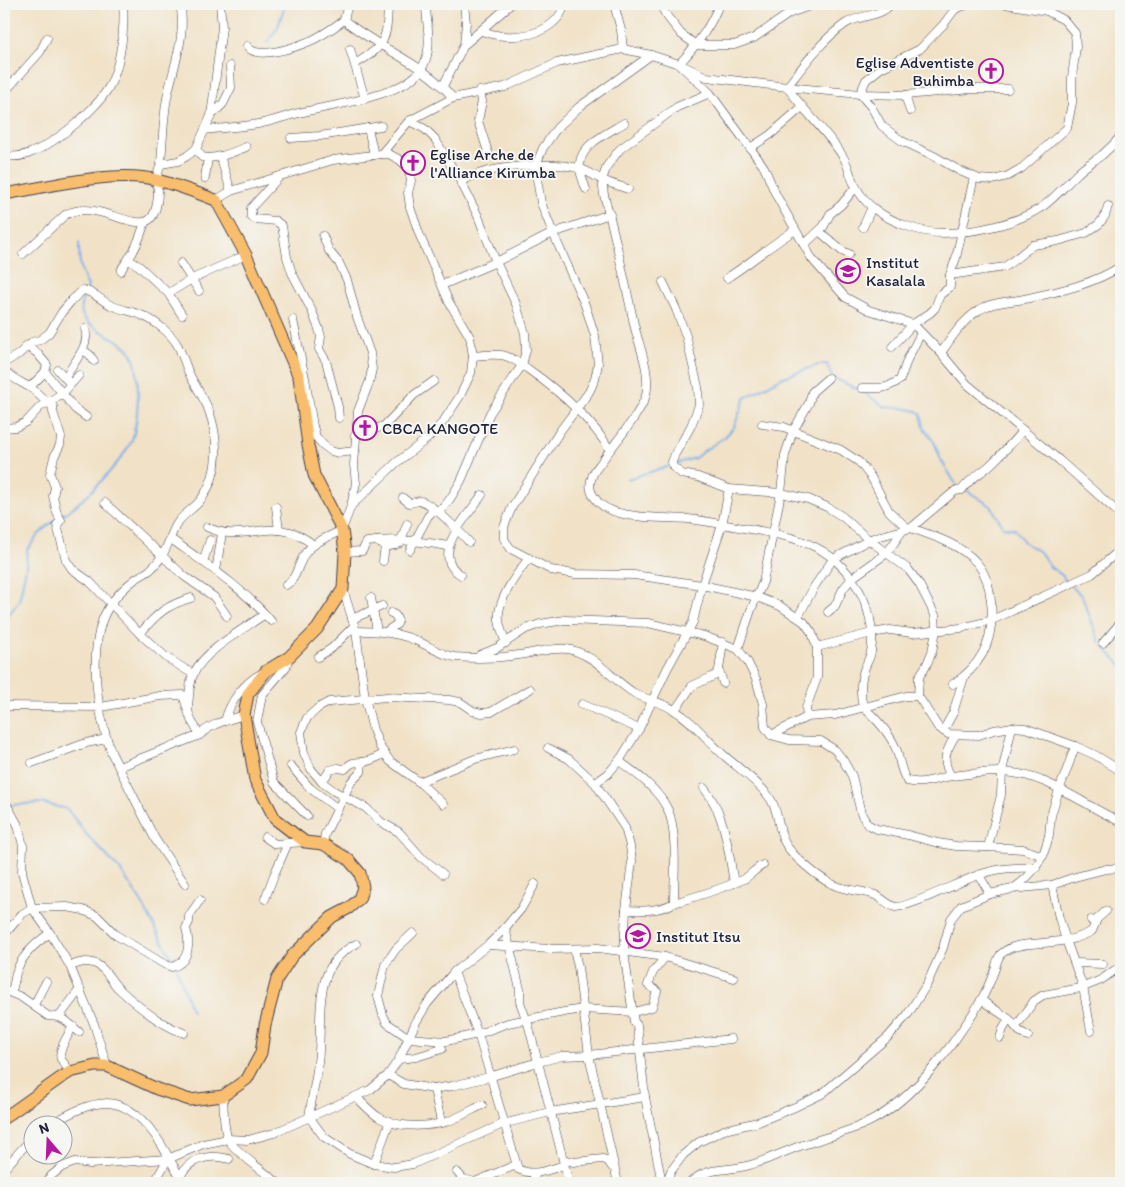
<svg xmlns="http://www.w3.org/2000/svg" width="1125" height="1187" viewBox="0 0 1125 1187" font-family="Itim,sans-serif">
  <style>
    .lines { fill: none; stroke-linecap: round; stroke-linejoin: round }
    .stream { stroke: #7ab0e8; stroke-width: 2 }
    .minor-casing { stroke: #413f50; stroke-width: 9 }
    .highway-casing { stroke: #413f50; stroke-width: 13 }
    .minor { stroke: #fff; stroke-width: 8 }
    .highway { stroke: #f9be6d; stroke-width: 11 }
    .labels { text-anchor: middle; dominant-baseline: central; stroke-width: 4; stroke-linejoin: round; paint-order: stroke }
    .poi-label { font-size: 16px; fill: #22223b; stroke: #f6f6f2; text-anchor: start }
  </style>
  <rect width="100%" height="100%" fill="#f6f6f2"/>
  <filter id="ink" filterUnits="userSpaceOnUse"><feTurbulence type="fractalNoise" baseFrequency=".02" numOctaves="2"/><feDisplacementMap in="SourceGraphic" scale="10" xChannelSelector="R" yChannelSelector="G"/><feConvolveMatrix kernelMatrix="1 2 1 2 8 2 1 2 1" color-interpolation-filters="sRGB"/></filter>
  <filter id="wash" filterUnits="userSpaceOnUse"><feTurbulence type="fractalNoise" baseFrequency=".0096" numOctaves="4" result="noise"/><feDisplacementMap in="SourceGraphic" scale="20" xChannelSelector="R" yChannelSelector="G"/><feGaussianBlur stdDeviation="1.12" result="paint"/><feColorMatrix in="noise" values="0 0 0 0 0 0 0 0 0 0 0 0 0 0 0 0 0 1.4 0 .05"/><feComposite in="paint" operator="in"/></filter>
  <g filter="url(#wash)">
    <rect width="100%" height="100%" fill="#f1e2c7"/>
    <g class="lines">
      <g class="stream">
        <path d="M267,43l11,-16 6,-19 3,-4"/>
        <path d="M79,243c0,16 1,29 9,43l-1,3"/>
        <path d="M863,392l22,15 17,1 15,3 4,3 3,14 10,14 7,18 16,26 3,1"/>
        <path d="M675,464l20,-6 10,-8 20,-13 9,-10 11,-29 36,-20 37,-13 9,-1 5,13 27,13"/>
        <path d="M627,479l43,-13"/>
        <path d="M966,490l25,16 12,21 12,2 9,13 17,11 9,14 13,9 3,6"/>
        <path d="M62,515c20,-11 57,-51 68,-71 9,-17 12,-77 0,-93 -14,-20 -63,-21 -45,-58"/>
        <path d="M1071,586l11,10 18,47"/>
        <path d="M4,621l15,-20 7,-33 1,-18 12,-16 19,-17"/>
        <path d="M1103,646l18,19"/>
        <path d="M10,805l31,-2 26,6 19,25 35,37 21,32 32,60"/>
        <path d="M176,967l16,45"/>
      </g>
    </g>
  </g>
  <g filter="url(#ink)">
    <g class="lines">
      <defs>
        <g id="minor">
          <path d="M464,4l2,19 -2,22"/>
          <path d="M614,4l7,26 2,19"/>
          <path d="M660,4l6,11 15,19 15,11h38l20,-7 36,-25 25,-9"/>
          <path d="M719,4c-8,23 -23,42 -40,60l28,13 80,10 73,7 45,1 67,-6h36"/>
          <path d="M786,4l4,9"/>
          <path d="M891,4c-11,14 -32,10 -46,20 -24,17 -41,41 -58,63 17,24 39,44 55,68 5,7 6,14 9,21 3,10 13,25 21,31 18,15 48,26 71,26 30,0 73,-9 99,-26 13,-9 24,-23 36,-34 7,-7 16,-12 24,-18 7,-6 13,-12 19,-19"/>
          <path d="M969,4l-14,5 -12,16 -23,24 -39,19 -15,12 -6,14 12,14 10,18 20,15 30,14 28,16 19,8 14,1 15,-4 14,-8 45,-40 5,-25v-26l4,-30 -1,-14 -11,-13 -17,-9 -42,-7"/>
          <path d="M344,20c35,29 80,43 109,78"/>
          <path d="M482,31c28,11 73,6 83,-27"/>
          <path d="M247,46c9,15 49,1 63,-5 12,-5 23,-13 34,-21l4,-16"/>
          <path d="M350,49l15,50"/>
          <path d="M651,55l-72,52 -22,21 -14,20 -7,17 1,14 4,24 12,30 32,72 10,31 3,28 -3,15 -6,13 -29,39 -48,76 -8,20v12l7,10 40,21 24,4 59,1 68,10 55,12 23,9 24,16 8,11 5,14v31l-11,30 1,9"/>
          <path d="M355,64c31,-18 32,-25 33,-60"/>
          <path d="M443,86l21,-41 47,-41"/>
          <path d="M4,90l5,-3 31,-35 7,-14"/>
          <path d="M480,91l2,10 -4,20 10,31"/>
          <path d="M710,93l-33,14 -57,42 -13,17 -5,14 2,15c12,43 21,86 30,129 5,23 17,47 12,71 -5,18 -32,49 -44,66 -3,5 -9,10 -10,16 -3,7 -2,15 3,21 14,23 70,19 93,21 19,2 37,6 56,9 54,9 95,17 120,72 7,17 10,34 7,52 -1,6 -5,12 -7,18 -4,12 -4,24 -1,37 15,13 27,26 34,44 3,11 4,21 10,30 17,4 29,-3 45,-5 16,-2 34,-4 50,-4 44,1 81,33 119,50"/>
          <path d="M905,95l5,16"/>
          <path d="M211,116l12,-12 8,-16 -1,-22"/>
          <path d="M409,121l16,8 10,10 26,43 17,34 18,46 20,42 9,29 1,17 -4,15 -32,48 -29,68 -11,18 -7,9 -11,4 -4,4 -18,34"/>
          <path d="M368,128l6,27"/>
          <path d="M205,130c17,-2 36,-3 53,-6 14,-2 27,-8 41,-11 31,-8 106,-16 123,-45 12,-20 4,-43 4,-64"/>
          <path d="M291,138l29,-2 61,-10"/>
          <path d="M750,148l20,-13 32,-28"/>
          <path d="M196,149l6,8c15,3 31,-5 44,-10"/>
          <path d="M4,156c8,1 19,0 26,-3 26,-10 69,-45 81,-70 10,-21 14,-57 12,-79"/>
          <path d="M220,156l11,35"/>
          <path d="M161,164l17,-3 9,-5 9,-7 15,-33 11,-89 -2,-23"/>
          <path d="M280,176l-29,32v9l4,2 21,2 6,5 5,31 5,16 20,38 7,18 2,8 -2,12 7,12 12,46 1,11"/>
          <path d="M205,178l3,-20"/>
          <path d="M461,182c24,-16 89,-21 117,-14 9,2 17,9 25,12 8,4 17,6 25,9"/>
          <path d="M586,189c-2,-6 -5,-13 -6,-19 -4,-24 28,-37 44,-47"/>
          <path d="M216,200l15,-9 102,-31 48,-6 28,-33 44,-23 52,-11 52,-24 66,-14 28,6 28,9 31,29 54,74 12,28 36,64 33,38 24,13 44,14 28,29 26,31 92,76 62,55"/>
          <path d="M863,227l9,-20"/>
          <path d="M819,231l23,20 7,3"/>
          <path d="M323,236l6,15 10,12 8,17 10,37 13,36 2,16 -3,14 -11,28 -4,54 2,18 -5,23"/>
          <path d="M804,245l20,-19 6,-12 11,-9 15,-18"/>
          <path d="M23,254l42,-39c29,-17 67,16 84,5 7,-5 9,-20 9,-28 0,-6 -3,-10 -1,-15 1,-5 3,-10 4,-15 2,-22 2,-43 6,-64 6,-31 20,-62 13,-94"/>
          <path d="M129,260l10,6 30,28"/>
          <path d="M181,263l18,28"/>
          <path d="M121,271c2,-6 5,-8 8,-13 8,-10 12,-24 16,-36"/>
          <path d="M950,275l55,-8 28,-22 25,-4 28,-8 13,-9 6,-8 3,-10"/>
          <path d="M727,278c23,-15 44,-33 68,-48"/>
          <path d="M663,282l13,27 10,27 12,51 1,18 -8,21 -16,28 -3,8 1,5 9,7 16,3 31,12 52,4 27,6 19,8 16,10 26,23 39,29 11,15 16,31 1,15 -4,22 -6,14 -7,11 -1,19 20,31 10,7 31,1 15,-5 18,-3 13,1 50,18 20,9 26,16"/>
          <path d="M442,285l54,-23 57,-29 57,-19"/>
          <path d="M182,315l-12,-19 -1,-2 3,-3 20,-12 54,-24"/>
          <path d="M293,320l12,58 8,48 3,11 7,8 8,6 7,2 17,-2"/>
          <path d="M26,346l11,7 10,12 -2,7 -15,15"/>
          <path d="M892,347l21,-23 17,-11 5,-5 5,-13 10,-8v-12l6,-17 18,-81"/>
          <path d="M83,350l7,5 4,6"/>
          <path d="M941,353c11,-16 21,-32 38,-43 13,-8 30,-8 45,-11 32,-7 69,-14 97,-33"/>
          <path d="M473,356c9,-1 19,-2 28,-1 9,1 19,8 27,14 31,22 62,48 82,81"/>
          <path d="M4,363l15,-9 13,-12 8,-2 9,-7 13,-21 10,-12 11,-10c12,2 19,12 30,16 9,4 19,5 28,9 13,5 31,19 37,31 4,8 7,17 10,25 6,14 16,26 21,40 10,28 11,62 -7,87 -7,11 -19,15 -26,27 -10,19 -8,28 -26,45 -5,4 -11,6 -16,10 -14,11 -26,24 -32,41 -13,38 -4,96 10,133l43,85 30,45"/>
          <path d="M58,370l10,11"/>
          <path d="M4,371c9,8 17,11 27,17 8,6 14,14 22,18v6l8,25 -1,8 -6,12 -4,17 5,13 -2,9 4,17 4,7 -4,5 9,35 6,9 17,12 51,53 27,24 26,16"/>
          <path d="M45,372l30,37 11,8"/>
          <path d="M65,378c8,-15 26,-33 20,-49"/>
          <path d="M862,388h20l7,-2 11,-6 8,-22 13,-25"/>
          <path d="M762,424l22,3 57,23 18,12 12,15 18,34 16,15c25,9 54,17 72,37 9,11 13,25 14,39 4,36 -8,63 -38,82"/>
          <path d="M4,428l12,-1 10,-5 14,-15 23,-14 16,-18"/>
          <path d="M355,436l29,-10 30,-31 20,-14"/>
          <path d="M403,498l6,5c3,0 8,-2 11,-2 10,0 42,33 49,41"/>
          <path d="M105,503l79,73 30,21 13,19"/>
          <path d="M276,507l3,23"/>
          <path d="M207,527c30,15 54,-3 83,5 9,2 17,8 24,13"/>
          <path d="M171,539c35,25 72,49 100,82"/>
          <path d="M376,541c8,5 15,7 24,2l7,-19"/>
          <path d="M345,552l17,-1 5,-9c28,-4 54,-1 81,4"/>
          <path d="M383,561l2,-15"/>
          <path d="M203,562l7,-22"/>
          <path d="M216,571l6,-38"/>
          <path d="M461,575c-33,-20 6,-58 21,-80"/>
          <path d="M286,585c12,-7 12,-24 21,-34 8,-10 24,-15 35,-21l9,-24 45,-43 32,-25 15,-16 17,-26 11,-23 2,-17 -3,-19 -21,-35 -29,-66 -10,-29 -2,-14 3,-12 -2,-12 -9,-9 -11,-6h-8"/>
          <path d="M343,589l13,42 9,67 8,32 7,17 10,14 29,21 24,22"/>
          <path d="M371,598l6,33"/>
          <path d="M828,612l7,-6 8,-17 9,-11 35,-25 16,-23"/>
          <path d="M798,617l16,-30 19,-28 40,-21 38,-10 44,-37 7,-1c6,-10 18,-16 27,-24 13,-12 23,-23 34,-36"/>
          <path d="M352,619l30,-13"/>
          <path d="M356,631c20,0 39,1 59,9 13,5 25,15 40,17 21,2 44,1 64,-2 16,-2 33,-8 48,-6 29,5 44,30 67,44 12,7 28,9 40,17 21,12 35,33 53,48 14,12 28,22 39,35 13,14 11,33 18,48 6,14 35,37 48,43 13,7 29,6 43,11 7,3 13,10 20,12 11,2 70,-28 86,-33 20,-6 34,-7 55,-6"/>
          <path d="M387,631l10,-7 1,-3 -3,-6 -4,-2"/>
          <path d="M140,634c16,-20 27,-29 51,-36"/>
          <path d="M506,643c-3,-7 -6,-15 -7,-23 -3,-19 19,-48 30,-62"/>
          <path d="M1103,643l18,-21"/>
          <path d="M817,647l55,-14 18,-3 22,3 49,-5 31,-8 100,-46 29,-25"/>
          <path d="M738,649l13,-39 12,-28 18,-89 4,-38 8,-24 16,-28 3,-11 16,-14"/>
          <path d="M480,655l17,-7 29,-19 14,-5 25,-4 83,3 56,13 34,13 9,12 9,18 7,25 2,23 6,8 18,5 32,1 14,9 8,10 9,16 9,37 6,11 10,5 31,6 30,8 18,3 52,2 15,1 20,7"/>
          <path d="M289,657l-3,10 -24,28 -5,27 17,60 33,34"/>
          <path d="M318,657l14,-9 22,-22"/>
          <path d="M719,670l4,13"/>
          <path d="M582,704l57,25"/>
          <path d="M4,706l97,1 59,-11 23,-1 8,25 9,15"/>
          <path d="M188,708c1,-11 1,-26 6,-35 11,-23 50,-44 71,-59"/>
          <path d="M675,710l17,-24 24,-11 3,-5 4,-28"/>
          <path d="M225,721c5,-20 19,-38 37,-48"/>
          <path d="M943,731l10,-18 11,-36"/>
          <path d="M771,735l36,-18 28,-2 71,-19h12"/>
          <path d="M548,748l21,11 26,24 30,45 5,18 2,15 -6,49 -2,42 10,70 3,3 8,72 17,86"/>
          <path d="M619,761c18,13 39,28 49,49 10,23 6,68 6,93"/>
          <path d="M32,763l54,-20 21,-4"/>
          <path d="M291,766l19,22 28,21"/>
          <path d="M119,767l81,-32c11,-12 29,-15 44,-20"/>
          <path d="M951,776c-10,-16 -5,-25 4,-40"/>
          <path d="M322,782l8,-12 8,-2 7,1c8,-8 8,-6 18,-7 8,-1 14,-5 21,-8"/>
          <path d="M419,782l56,-23 39,-10"/>
          <path d="M595,783l13,-9 13,-16 18,-29 28,-60 26,-47 9,-37 20,-60 7,-36"/>
          <path d="M704,788c22,27 24,62 30,95"/>
          <path d="M4,800l14,25 5,21 -1,26 10,36 18,25 20,33 24,58 13,42"/>
          <path d="M265,837l10,7 30,-2"/>
          <path d="M323,844l2,-10 26,-52 10,-10 1,-10"/>
          <path d="M988,847l13,-52 1,-23 10,-45"/>
          <path d="M443,874l-22,-17 -22,-25 -18,-10 -15,-14 -32,-17 -12,-9 -11,-13 -7,-16 -3,-21 6,-14 11,-10 11,-6 58,-5 62,3 11,2 13,9 9,2 9,-1 39,-23"/>
          <path d="M979,875l11,19"/>
          <path d="M1052,885l7,33 7,22 17,47 8,44"/>
          <path d="M1014,888c19,-13 30,-29 35,-53 1,-6 1,-13 2,-19 6,-24 17,-47 24,-70"/>
          <path d="M265,899l9,-24 14,-32"/>
          <path d="M626,910c17,1 33,1 48,-7 24,-7 48,-14 70,-24 7,-4 12,-11 19,-14"/>
          <path d="M1095,924l2,-5 9,-8"/>
          <path d="M505,928l15,61v13l9,25 40,156"/>
          <path d="M413,933l-17,16 -11,16 -7,31 5,19 4,8 22,15 37,3 32,-7 30,-11 56,-11 19,-3 51,3 18,-5 5,-16 -9,-6 5,-13 12,-15"/>
          <path d="M4,935l18,-21 10,-6 35,-1 16,3 14,6 19,19 48,29 8,3c18,-5 18,-24 14,-39l3,-6v-6l11,-16"/>
          <path d="M356,944c-43,21 -34,67 -37,107 -1,22 -7,44 -10,66l15,20 26,17 24,10 20,3 19,-3 90,-40 47,-12 95,-15"/>
          <path d="M488,945l63,4 47,-1 67,9 69,21"/>
          <path d="M574,949l4,18 11,88 29,128"/>
          <path d="M1076,963l27,1"/>
          <path d="M70,966c9,-3 16,-6 26,-2 10,5 14,15 21,23 18,17 43,38 67,46"/>
          <path d="M454,972l24,62 40,135c15,8 31,1 46,-4"/>
          <path d="M4,990l17,7 27,19 11,1 6,3 14,12"/>
          <path d="M11,992c4,-8 3,-11 5,-19 5,-17 21,-31 34,-40"/>
          <path d="M981,1000l28,19 10,12 9,5"/>
          <path d="M34,1005l12,-23"/>
          <path d="M59,1017l21,-28"/>
          <path d="M1016,1027l18,-26 9,-6 38,-7 20,-8 14,-10"/>
          <path d="M1000,1038l3,-9 6,-10"/>
          <path d="M399,1059l17,-2 26,-8 -2,-8"/>
          <path d="M70,1072c-2,-4 -6,-8 -9,-13 -4,-8 8,-25 12,-33"/>
          <path d="M388,1075l16,9 30,5 18,-3 37,-9 49,-15 24,-6 27,-1 142,-16"/>
          <path d="M434,1089l7,33"/>
          <path d="M223,1096c1,11 0,32 5,43 5,11 39,35 50,44"/>
          <path d="M356,1097c8,7 14,15 24,21 17,10 47,9 66,4 12,-4 24,-11 36,-17"/>
          <path d="M51,1124c42,-24 69,-35 103,10 12,15 19,34 30,49"/>
          <path d="M563,1159l10,3 30,-3 5,2 4,6"/>
          <path d="M374,1164l16,-43"/>
          <path d="M4,1169l28,-31"/>
          <path d="M457,1172l6,7 12,3 41,-17"/>
          <path d="M47,1183l4,-7 11,-9 13,-5 15,2 78,-5 35,-15 25,-5 20,1 26,-7 96,-43 18,-15 11,-16 17,-37 11,-18 27,-32 34,-27 17,-17 16,-19 14,-25"/>
          <path d="M154,1183l14,-24"/>
          <path d="M175,1183c4,-4 6,-8 9,-13 10,-13 30,-16 45,-11"/>
          <path d="M532,1183l4,-10"/>
          <path d="M666,1183l5,-12 12,-16 16,-13 25,-12 34,-8 37,-15 27,-13 66,-57 20,-23 19,-30 16,-36 8,-29 10,-13 29,-12 22,-5 40,-4 23,-8 31,-8 15,-1"/>
          <path d="M690,1183c18,-18 38,-11 60,-18 18,-5 35,-14 53,-20 23,-8 46,-13 68,-24 44,-23 84,-78 109,-119 5,-9 10,-19 13,-28 4,-8 3,-18 12,-23 7,-5 16,-6 25,-7 21,-2 44,-2 62,-13l3,-7 -4,-4"/>
        </g>
        <path id="highway" d="M4,194c44,-7 110,-25 153,-14 20,5 40,13 59,20l30,55 53,122 9,68 6,30 28,55 3,22 -2,37 -26,40 -28,28 -23,14 -18,23 -4,21 11,65 20,39 30,23 18,2 25,15 12,14 3,14 -4,12 -10,9 -17,9 -40,39 -15,23 -12,46 -4,28 -14,26 -24,17 -33,4 -33,-11 -50,-23h-12l-25,6 -11,7 -55,39"/>
      </defs>
      <use href="#minor" class="minor-casing"/>
      <use href="#highway" class="highway-casing"/>
      <use href="#minor" class="minor"/>
      <use href="#highway" class="highway"/>
    </g>
  </g>
  <defs>
    <symbol id="church-ring" viewBox="-11 -11 22 22"><circle r="9.5" fill="#f6f6f2" stroke="#b5179e" stroke-width="1.5"/><path d="M-1.2-6h2.4v3.5h3.3v2.4h-3.3V6h-2.4V-.1h-3.3v-2.4h3.3Z" fill="#b5179e"/></symbol>
    <symbol id="school-ring" viewBox="-11 -11 22 22"><circle r="9.5" fill="#f6f6f2" stroke="#b5179e" stroke-width="1.5"/><path d="M0-5L7-2L0 1L-7-2ZM-4 1L0 2.5L4 1V4Q0 6-4 4Z" fill="#b5179e"/></symbol>
  </defs>
  <g fill-rule="evenodd">
    <use href="#church-ring" x="977" y="57" width="28" height="28"/>
    <use href="#church-ring" x="399" y="149" width="28" height="28"/>
    <use href="#school-ring" x="834" y="257" width="28" height="28"/>
    <use href="#church-ring" x="351" y="414" width="28" height="28"/>
    <use href="#school-ring" x="624" y="922" width="28" height="28"/>
  </g>
  <g class="labels">
    <g class="poi-label">
      <text x="974" y="62" text-anchor="end">Eglise Adventiste<tspan x="974" dy="18">Buhimba</tspan></text>
      <text x="430" y="154">Eglise Arche de<tspan x="430" dy="18">l'Alliance Kirumba</tspan></text>
      <text x="866" y="262">Institut<tspan x="866" dy="18">Kasalala</tspan></text>
      <text x="382" y="428">CBCA KANGOTE</text>
      <text x="656" y="936">Institut Itsu</text>
    </g>
  </g>
  <rect width="1125" height="1187" fill="none" stroke="#f6f6f2" stroke-width="20"/>
  <g transform="translate(48 1140) rotate(341)"><circle r="24" fill="#f6f6f2" stroke="#a1a1a9"/>
  <path d="M0-4L9 19L0 12L-9 19Z" fill="#b5179e"/>
  <text y="-8" font-size="14" font-weight="bold" text-anchor="middle" fill="#22223b">N</text>
  </g>
</svg>
